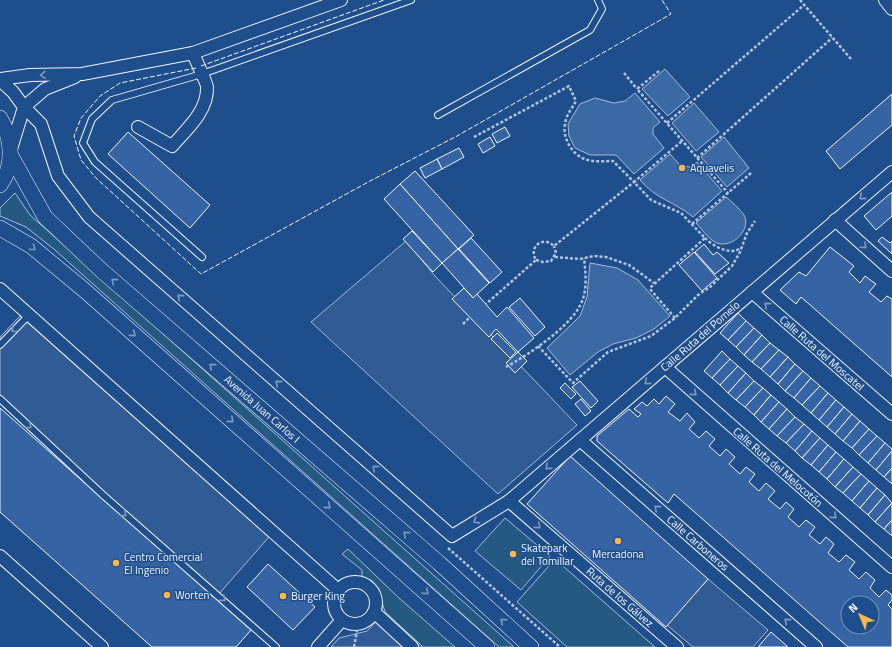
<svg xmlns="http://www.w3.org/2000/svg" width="892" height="647" viewBox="0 0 892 647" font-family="'Titillium Web',sans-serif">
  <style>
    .green { fill: #245a82; stroke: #a8bbd7 }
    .parking { fill: #305b95; stroke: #a8bbd7 }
    .water { fill: #3b69a3; stroke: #a8bbd7 }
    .building { fill: #3563a3; stroke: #f2f6ff; fill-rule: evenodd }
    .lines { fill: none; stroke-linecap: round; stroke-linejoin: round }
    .service-casing { stroke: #f2f6ff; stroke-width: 8 }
    .minor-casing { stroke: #f2f6ff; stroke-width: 14 }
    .tertiary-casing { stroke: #f2f6ff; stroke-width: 16 }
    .path { stroke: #b3c4dc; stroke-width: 2.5; stroke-dasharray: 3 2; stroke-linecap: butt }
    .service { stroke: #1f4e8c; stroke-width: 6 }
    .minor { stroke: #1f4e8c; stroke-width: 12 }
    .tertiary { stroke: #1f4e8c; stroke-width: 15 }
    .fence { stroke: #f2f6ff; stroke-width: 1; stroke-dasharray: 5 2; stroke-linecap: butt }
    .oneway { stroke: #7e9ac0 }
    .poi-dot { fill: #ffb74d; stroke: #1f4e8c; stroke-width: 1.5 }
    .labels { text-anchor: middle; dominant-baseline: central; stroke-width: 3; stroke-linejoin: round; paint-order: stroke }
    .poi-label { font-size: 11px; fill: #f2f6ff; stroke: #1f4e8c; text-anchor: start }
    .street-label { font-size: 11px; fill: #f2f6ff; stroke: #1f4e8c }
  </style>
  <rect width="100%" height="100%" fill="#1f4e8c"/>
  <g class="green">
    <path d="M15,193l15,22 484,432h-15l-444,-397 -29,-23 -26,-11v-8z"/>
    <path d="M505,518l45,38 -29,34 -46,-39z"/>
    <path d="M348,549l51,49 56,49h-32l-38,-35 -7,-23 -16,-11v-8l-20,-16z"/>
    <path d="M555,559l100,88h-88l-50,-45z"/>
  </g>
  <g class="parking">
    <path d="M406,241l29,35 142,149 -79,69 -187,-172z"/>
    <path d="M20,316l249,221 -51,58 -218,-193v-65z"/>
    <path d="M708,579l60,51 -15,17h-60l-26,-22z"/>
    <path d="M385,612l38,35h-92l8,-9 28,-7z"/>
  </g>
  <g class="water">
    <path d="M665,69l25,28 -22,19 -26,-27z"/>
    <path d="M635,93l25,29 -7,6v6l11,14 -30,26 -18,-19h-26l-15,-7 -6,-12 -1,-12 12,-20 15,-6 19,5 11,-2z"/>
    <path d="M694,103l25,29 -23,19 -24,-28z"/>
    <path d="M724,137l25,31 -22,19 -26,-30z"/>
    <path d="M670,154l11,12 9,1 7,-5 25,29 -29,26c-18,-15 -37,-18 -53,-37z"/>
    <path d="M726,197c6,5 14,12 18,18 7,14 -9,30 -22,29 -11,0 -19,-14 -26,-21z"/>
    <path d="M590,263l27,5 21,12 32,36 -16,13 -18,9 -23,6 -15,8 -28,23 -23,-27 33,-32 7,-19z"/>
  </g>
  <g class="building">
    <path d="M892,94v31l-52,44 -14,-18z"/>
    <path d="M505,127l5,9 -13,7 -5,-9z"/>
    <path d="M128,132l82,73 -20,23 -82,-74z"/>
    <path d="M490,137l5,9 -12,7 -5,-9z"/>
    <path d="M459,148l5,9 -22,12 -5,-10z"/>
    <path d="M437,159l5,10 -17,9 -5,-10z"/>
    <path d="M415,171l59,64 -16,14 -58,-65z"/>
    <path d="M400,184l58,65 -16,14 -58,-64z"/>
    <path d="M892,192v24l-16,14 -12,-14z"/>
    <path d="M412,231l30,32 -9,9 -30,-33z"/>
    <path d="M882,237l8,6 2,-2v13l-14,-13z"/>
    <path d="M471,238l31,34 -12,11 -31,-34z"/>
    <path d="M704,244l9,11 4,-3 12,11 -14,11 -20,-22z"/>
    <path d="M830,247l24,19 -5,6 11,11 5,-7 11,8 -7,8 12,10 6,-6 5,3v78l-91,-80 -5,7 -16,-14 19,-18 7,4z"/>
    <path d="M458,249l31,34 -16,15 -31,-35z"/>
    <path d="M694,252l23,26 -15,13 -23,-26z"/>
    <path d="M464,288l9,10 4,-4 20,23 10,-10 27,31 -16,14 -22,-23 -7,8 -37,-38z"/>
    <path d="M520,298l25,29 -10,9 -26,-29z"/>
    <path d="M738,313l8,8 -18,19 -8,-7z"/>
    <path d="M746,321l8,7 -18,19 -8,-7z"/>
    <path d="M754,328l8,7 -18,20 -8,-8z"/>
    <path d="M497,333l19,19 -6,6 -19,-19z"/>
    <path d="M762,335l8,8 -18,19 -8,-7z"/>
    <path d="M770,343l9,7 -18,19 -9,-7z"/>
    <path d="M779,350l9,7 -18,20 -9,-8z"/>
    <path d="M722,351l8,8 -18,19 -8,-7z"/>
    <path d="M518,352l9,9 -12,12 -9,-10z"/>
    <path d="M788,357l7,7 -17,20 -8,-7z"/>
    <path d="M730,359l8,7 -18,19 -8,-7z"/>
    <path d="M795,364l8,7 -18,20 -7,-7z"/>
    <path d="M738,366l8,7 -18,20 -8,-8z"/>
    <path d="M803,371l8,7 -17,20 -9,-7z"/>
    <path d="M746,373l8,8 -18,19 -8,-7z"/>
    <path d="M811,378l9,8 -18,19 -8,-7z"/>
    <path d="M580,381l18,20 -7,7 -19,-21z"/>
    <path d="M754,381l9,7 -18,19 -9,-7z"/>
    <path d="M565,383l11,11 -5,5 -11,-11z"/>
    <path d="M820,386l8,7 -17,20 -9,-8z"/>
    <path d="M763,388l8,7 -17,20 -9,-8z"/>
    <path d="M828,393l8,7 -17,20 -8,-7z"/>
    <path d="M771,395l8,7 -18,20 -7,-7z"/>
    <path d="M666,396l9,8 -7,8 12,9 7,-8 8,9 -6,7 10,9 7,-7 9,8 -6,7 11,10 6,-7 9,8 -6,7 11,10 6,-7 9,7 -6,8 10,9 7,-8 9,8 -7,8 12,10 6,-7 8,7 -6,8 11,10 7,-7 9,7 -6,8 11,9 6,-7 8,7 -6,9 11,9 7,-7 9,7 -6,8 10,9 7,-7 9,8 -5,8 9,9 7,-7 6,5v5l-4,5 4,4v38h-44l-174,-153 -6,9 -71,-62v-5l32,-27 9,8 3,-3 -7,-5 8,-7 5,4 7,-7 5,5zM848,603h24v24h-24z"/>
    <path d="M581,399l10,12 -6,5 -10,-12z"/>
    <path d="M836,400l8,7 -17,20 -8,-7z"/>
    <path d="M779,402l8,7 -18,20 -8,-7z"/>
    <path d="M844,407l8,7 -17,20 -8,-7z"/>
    <path d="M0,408l251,222 -15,17h-84l-152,-135z"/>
    <path d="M787,409l8,8 -18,19 -8,-7z"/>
    <path d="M852,414l8,7 -17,20 -8,-7z"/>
    <path d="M795,417l9,7 -18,19 -9,-7z"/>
    <path d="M860,421l9,8 -17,19 -9,-7z"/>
    <path d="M804,424l8,7 -17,20 -9,-8z"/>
    <path d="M869,429l8,7 -18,19 -7,-7z"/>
    <path d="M812,431l8,7 -18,20 -7,-7z"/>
    <path d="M877,436l8,7 -17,20 -9,-8z"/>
    <path d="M820,438l8,7 -17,20 -9,-7z"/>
    <path d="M885,443l7,6v2l-16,19 -8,-7z"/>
    <path d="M828,445l8,7 -17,20 -8,-7z"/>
    <path d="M892,451v17l-8,9 -8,-7z"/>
    <path d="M836,452l8,7 -17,20 -8,-7z"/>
    <path d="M570,456l138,123 -42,48 -139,-123z"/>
    <path d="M844,459l9,8 -18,20 -8,-8z"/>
    <path d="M853,467l8,7 -18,19 -8,-6z"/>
    <path d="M892,468v16l-8,-7z"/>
    <path d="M861,474l8,7 -17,20 -9,-8z"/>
    <path d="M869,481l8,7 -17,20 -8,-7z"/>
    <path d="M877,488l8,7 -17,20 -8,-7z"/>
    <path d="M885,495l7,8 -17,19 -7,-7z"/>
    <path d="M892,503v17l-8,9 -9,-7z"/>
    <path d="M892,520v16l-8,-7z"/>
    <path d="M268,564l47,43 -22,23 -46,-43z"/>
    <path d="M771,632l17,15h-30z"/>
  </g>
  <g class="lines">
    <defs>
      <g id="service">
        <path d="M438,115l152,-85 12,-21 -4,-9"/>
        <path d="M202,257l-107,-95 -12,-19 9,-24 20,-19 90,-26 209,-74"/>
        <path d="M0,345l29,-30"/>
        <path d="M0,399l103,96 173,152"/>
      </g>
      <g id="minor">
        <path d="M885,0l7,9"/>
        <path d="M0,79l30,-4 52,-1 111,-21 148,-53"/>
        <path d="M0,80l13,12 11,15 17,17 17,52 31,41 363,319 57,-35 383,-329"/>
        <path d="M138,127l34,19c15,-17 36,-35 35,-59 0,-4 -12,-28 -14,-34"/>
        <path d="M11,149l13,-42 21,-18 30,-12"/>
        <path d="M835,220l57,51"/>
        <path d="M0,289l338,301"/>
        <path d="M752,292l140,122"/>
        <path d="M665,367l227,200"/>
        <path d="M580,440l236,207"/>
        <path d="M509,501l168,146"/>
        <path d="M0,556l102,91"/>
        <circle cx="355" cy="603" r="21"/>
        <path d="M374,612l38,35"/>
        <path d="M318,647l24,-27"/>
      </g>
      <g id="tertiary">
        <path d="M0,118c12,20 15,47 0,67"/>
        <path d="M11,156l34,61 56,53 338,293 92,84"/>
        <path d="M0,228l31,18 52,43 404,358"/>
      </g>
    </defs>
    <use href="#service" class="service-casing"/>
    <use href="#minor" class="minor-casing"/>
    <use href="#tertiary" class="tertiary-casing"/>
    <g class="path">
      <path d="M800,0l51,59"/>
      <path d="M659,71l-22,18 91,104"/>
      <path d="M624,73l13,16"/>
      <path d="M667,123l137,-118"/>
      <path d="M474,137l95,-51 7,15c-4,7 -10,14 -11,23 -3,14 8,33 23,36 8,2 17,1 25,1l21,21 -80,64c-11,-11 -26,1 -18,14l-50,44"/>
      <path d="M697,158l135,-120"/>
      <path d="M692,224l59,-51"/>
      <path d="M705,238c8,8 25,18 36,10"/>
      <path d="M555,257l25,2 14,-3 12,1 23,8 25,18"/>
      <path d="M536,260l7,2 8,-1 5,-8 -2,-7"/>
      <path d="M675,318l-25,-29 1,-2 54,-49 -24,-25 -30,-13 -17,-18 48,-41"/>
      <path d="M463,324l7,-7"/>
      <path d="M538,346l35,37 35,-31 43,-16 24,-18 23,-23 12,-8 22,-21 8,-14 7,-19 8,-12"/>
      <path d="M506,367c22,-12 59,-37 72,-58 10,-15 8,-34 6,-51"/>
      <path d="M448,548l112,99"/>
      <path d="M354,647l4,-22"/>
    </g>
    <use href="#service" class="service"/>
    <use href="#minor" class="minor"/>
    <use href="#tertiary" class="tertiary"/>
    <g class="fence">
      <path d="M201,66l183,-66"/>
      <path d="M196,68l-76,15 -20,13 -19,22 -7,18 7,24 15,18 105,96 169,-93 87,-45 214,-122 -9,-14"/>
    </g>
  </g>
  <defs><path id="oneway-chevron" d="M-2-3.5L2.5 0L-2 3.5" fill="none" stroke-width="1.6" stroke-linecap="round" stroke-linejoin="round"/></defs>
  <g class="oneway">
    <use href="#oneway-chevron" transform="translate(43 75) rotate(179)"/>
    <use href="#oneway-chevron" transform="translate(862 197) rotate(139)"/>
    <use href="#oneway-chevron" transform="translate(864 246) rotate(42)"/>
    <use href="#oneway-chevron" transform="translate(33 248) rotate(38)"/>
    <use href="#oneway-chevron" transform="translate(114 281) rotate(-139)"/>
    <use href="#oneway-chevron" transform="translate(180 297) rotate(-139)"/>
    <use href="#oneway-chevron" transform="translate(767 305) rotate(-139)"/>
    <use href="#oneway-chevron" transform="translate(14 330) rotate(134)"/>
    <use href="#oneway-chevron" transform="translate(133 334) rotate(41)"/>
    <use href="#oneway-chevron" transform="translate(212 366) rotate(-139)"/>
    <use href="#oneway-chevron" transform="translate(647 382) rotate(139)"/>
    <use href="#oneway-chevron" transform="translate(278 383) rotate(-139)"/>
    <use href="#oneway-chevron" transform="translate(694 393) rotate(41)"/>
    <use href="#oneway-chevron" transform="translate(231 420) rotate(41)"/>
    <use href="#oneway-chevron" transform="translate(29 426) rotate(43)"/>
    <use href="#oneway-chevron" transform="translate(548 467) rotate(140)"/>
    <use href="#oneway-chevron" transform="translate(375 468) rotate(-139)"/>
    <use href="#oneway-chevron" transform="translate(328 506) rotate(41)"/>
    <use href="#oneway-chevron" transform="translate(657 508) rotate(-139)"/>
    <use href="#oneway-chevron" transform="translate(124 514) rotate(41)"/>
    <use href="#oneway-chevron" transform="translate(834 516) rotate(41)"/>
    <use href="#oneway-chevron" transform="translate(476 521) rotate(148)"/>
    <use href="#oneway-chevron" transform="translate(538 526) rotate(41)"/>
    <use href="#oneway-chevron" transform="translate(406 534) rotate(-139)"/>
    <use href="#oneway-chevron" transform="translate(426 592) rotate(42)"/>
    <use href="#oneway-chevron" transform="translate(223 599) rotate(42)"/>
    <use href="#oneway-chevron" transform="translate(503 621) rotate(-138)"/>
    <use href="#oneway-chevron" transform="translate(787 621) rotate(-139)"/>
  </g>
  <g class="poi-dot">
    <circle cx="682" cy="168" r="4"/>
    <circle cx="618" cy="541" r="4"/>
    <circle cx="513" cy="554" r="4"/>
    <circle cx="116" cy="563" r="4"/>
    <circle cx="167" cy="595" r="4"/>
    <circle cx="283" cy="596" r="4"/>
  </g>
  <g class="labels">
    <g class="poi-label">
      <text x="690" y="168">Aquavelis</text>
      <text x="521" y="548">Skatepark<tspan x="521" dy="13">del Tomillar</tspan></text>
      <text x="618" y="554" text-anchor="middle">Mercadona</text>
      <text x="124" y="557">Centro Comercial<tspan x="124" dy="13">El Ingenio</tspan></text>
      <text x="175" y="595">Worten</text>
      <text x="291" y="596">Burger King</text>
    </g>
    <g class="street-label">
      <text transform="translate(700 336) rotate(-41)">Calle Ruta del Pomelo</text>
      <text transform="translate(822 353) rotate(41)">Calle Ruta del Moscatel</text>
      <text transform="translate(262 409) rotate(41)">Avenida Juan Carlos I</text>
      <text transform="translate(778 467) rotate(41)">Calle Ruta del Melocotón</text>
      <text transform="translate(698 543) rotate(41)">Calle Carboneros</text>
      <text transform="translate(620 597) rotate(41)">Ruta de los Gálvez</text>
    </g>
  </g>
  <g transform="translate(860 615) rotate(316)"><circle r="19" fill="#1f4e8c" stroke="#7391ba"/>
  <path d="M0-3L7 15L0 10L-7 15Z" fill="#ffb74d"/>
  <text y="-6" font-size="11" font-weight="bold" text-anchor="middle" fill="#f2f6ff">N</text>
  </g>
</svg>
